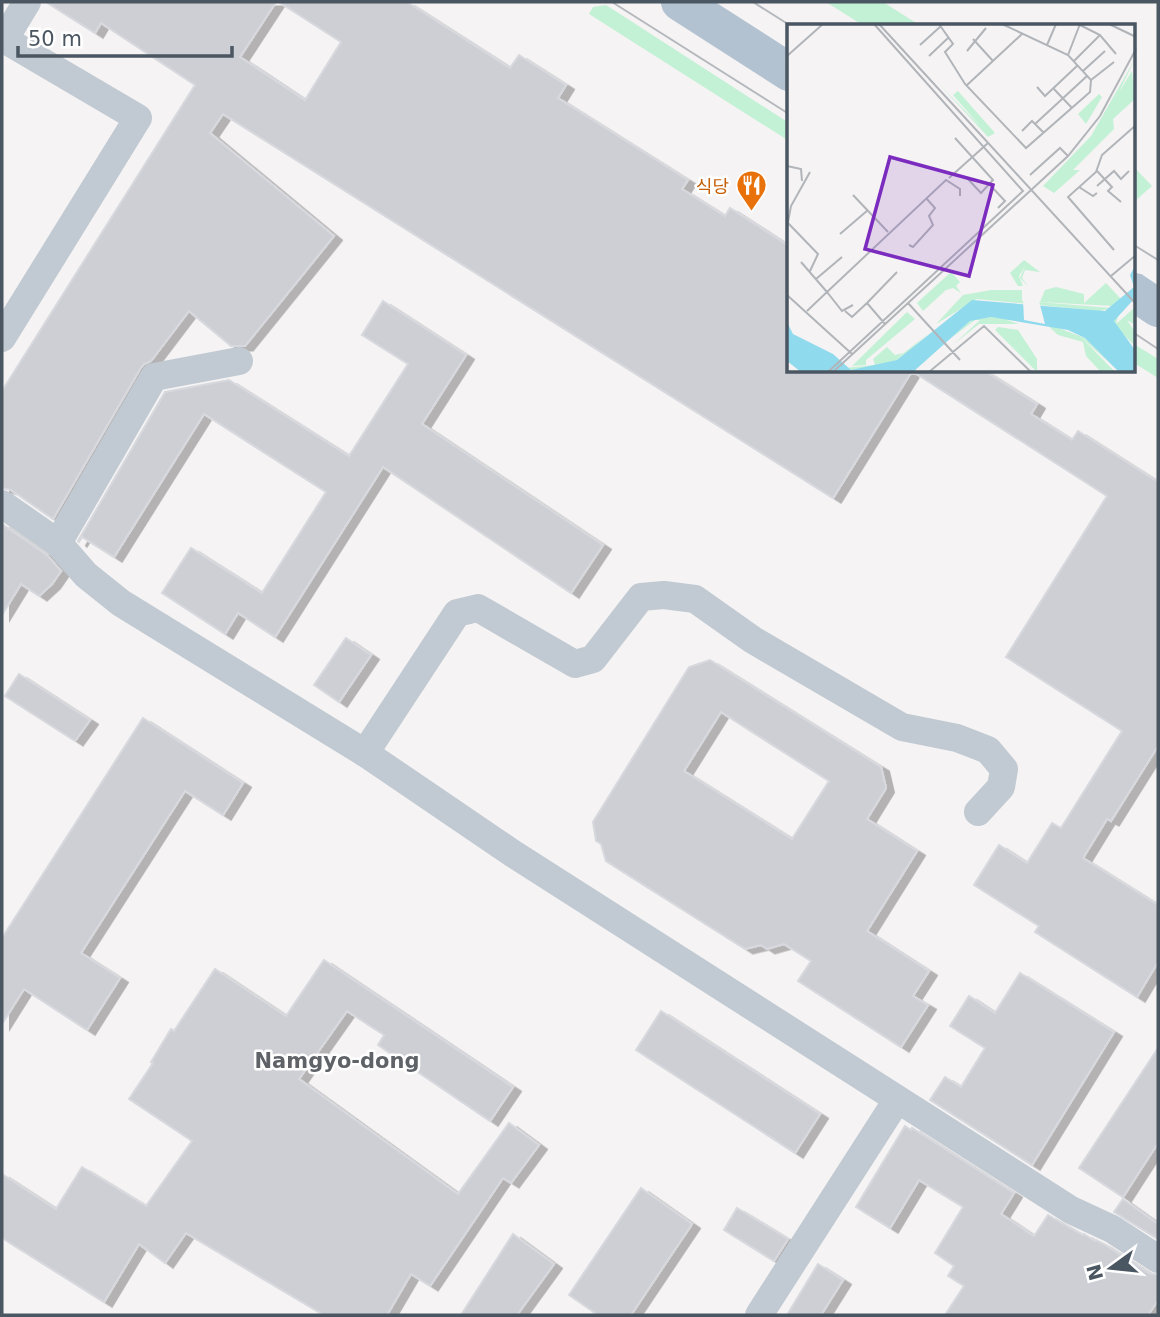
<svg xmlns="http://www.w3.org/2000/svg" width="1160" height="1317" viewBox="0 0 1160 1317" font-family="'DejaVu Sans','Noto Sans KR',sans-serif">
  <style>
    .green { fill: #c3f1d5 }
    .building { fill: #cdcfd5; stroke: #d7d9de; stroke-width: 2; fill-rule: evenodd; filter: url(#shadow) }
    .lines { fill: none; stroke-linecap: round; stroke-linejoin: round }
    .street { stroke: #c1cad2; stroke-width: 28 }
    .primary { stroke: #b3c2d1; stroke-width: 38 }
    .tram { stroke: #b5b8bd; stroke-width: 2 }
    .labels { text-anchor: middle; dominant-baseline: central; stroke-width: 5; stroke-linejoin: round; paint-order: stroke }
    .food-label { font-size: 18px; fill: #c56008; stroke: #fff; text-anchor: end }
    .quarter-label { font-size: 21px; font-weight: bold; fill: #5f6368; stroke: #fff }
    .inset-road { fill: none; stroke: #b1b4b9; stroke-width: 2 }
    .view { fill: #7b2cbf; fill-opacity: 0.15; stroke: #7b2cbf; stroke-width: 3.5 }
    .inset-edge { fill: none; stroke: #4a5661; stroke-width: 3.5 }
  </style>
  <defs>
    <filter id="shadow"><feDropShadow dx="8" dy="4.5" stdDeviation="0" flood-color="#0004"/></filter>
  </defs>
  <rect width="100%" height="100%" fill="#f5f3f3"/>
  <g class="green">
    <path d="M826,2h57l38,24h-57z"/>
    <path d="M606,5l183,118v18l-200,-127 4,-7z"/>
    <path d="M1134,167l18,19 -17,15 -1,-1z"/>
    <path d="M1134,344l24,15v19l-24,-15z"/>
  </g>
  <g class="building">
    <path d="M46,2h230l-36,55 65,43 36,-58 -62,-40h128l103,66 9,-13 47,30 -8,13 130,82 -6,9 43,27 5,-8 59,38v125h123l-79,127 -610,-384 -13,19 124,103 -89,110h-14l-42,-35 -38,50 -7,3 -4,5 -87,150 -42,-29 -9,-2v-97l193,-306 -94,-62 -6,10z"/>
    <path d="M383,301l83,54 -44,69 181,121 -32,48 -188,-126 -108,170 -37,-24 -13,21 -63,-41 29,-45 71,45 64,-101 -122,-78 -90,143 -32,-20 -3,5 -1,-1 87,-149 64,-12 120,76 59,-92 -46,-29z"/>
    <path d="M912,371h73l52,33 -6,10 41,26 6,-9 80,51v264l-47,75 -4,-2 -24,39 75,47v57l-21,35 -102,-65 4,-6 -65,-41 25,-40 28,18 25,-40 9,5 61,-97 -116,-74 101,-161z"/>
    <path d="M2,524l45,31 14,16 -9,13 -13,12 -18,-12 -19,31z"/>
    <path d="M346,638l25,17 -32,47 -25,-17z"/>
    <path d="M710,660l171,107 5,21 -19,31 50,32 -50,80 62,40 -16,25 15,9 -27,42 -103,-66 13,-20 -27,-17 -17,5 -6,-4 -16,4 -139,-88 -5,-17 -5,-3 -3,-19 96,-155zM721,712l108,69 -37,58 -108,-68z"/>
    <path d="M19,674l71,46 -15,21 -70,-45z"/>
    <path d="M143,718l100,65 -20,32 -38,-24 -104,162 39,25 -33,52 -63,-41 -22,35v-86z"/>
    <path d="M324,960l189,127 -23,34 -112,-76 6,-10 -37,-24 -48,68 159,115 51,-71 30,22 -28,38 -8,-5 -73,108 -19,-12 -24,41h-63l-138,-82 -21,30 -26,-19 -35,58 -102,-64v-64l54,35 26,-42 64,39 46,-65 -63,-42 24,-36 -2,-1 20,-33 3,2 41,-62 71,47z"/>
    <path d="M1020,973l94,59 -82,133 -102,-65 15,-23 16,10 24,-39 -35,-22 19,-30 26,17z"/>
    <path d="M661,1011l159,103 -25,39 -159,-103z"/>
    <path d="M1158,1048v95l-35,54 -44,-29z"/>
    <path d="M905,1126l6,4 1,-2 102,65 -13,21 33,22 14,-21 35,20 1,-1 11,7 1,-1 8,4 45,29 9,2v25l-10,15h-203l19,-29 -16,-10 6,-10 -19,-13 28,-46 -44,-27 -29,48 -34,-21z"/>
    <path d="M641,1188l51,36 -61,91h-33l-29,-20z"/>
    <path d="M1123,1199l35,25v15l-44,-27z"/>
    <path d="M737,1208l51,31 -14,22 -50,-31z"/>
    <path d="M513,1234l41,30 -37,51h-56z"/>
    <path d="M818,1264l25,16 -22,35h-34z"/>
  </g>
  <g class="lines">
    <g class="street">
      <path d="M2,38l136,80 -136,220"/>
      <path d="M4,40l23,-38"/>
      <path d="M239,361l-85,16 -96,166 28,32 35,28 244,150 147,100 559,357 41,19 46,30"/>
      <path d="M2,504l56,39"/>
      <path d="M365,753l92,-140 21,-5 97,56 18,-5 48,-62 23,-2 31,4 58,41 149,87 55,11 31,12 16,19 -3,18 -23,25"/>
      <path d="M759,1315l138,-215"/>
    </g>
    <g class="primary">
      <path d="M680,2l109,70"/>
      <path d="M1134,292l24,16"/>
    </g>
    <g class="tram">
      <path d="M612,2l177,112"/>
      <path d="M753,2l38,24"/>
      <path d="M1134,245l24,15"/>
      <path d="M1134,333l24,16"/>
    </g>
  </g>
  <defs>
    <symbol id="restaurant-pin" viewBox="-11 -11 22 30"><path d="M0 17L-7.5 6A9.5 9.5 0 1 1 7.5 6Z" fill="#e8710a" stroke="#fff"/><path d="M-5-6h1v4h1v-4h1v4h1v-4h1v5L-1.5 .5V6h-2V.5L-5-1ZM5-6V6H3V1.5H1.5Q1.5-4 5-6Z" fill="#fff"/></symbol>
  </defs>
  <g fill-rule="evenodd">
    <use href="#restaurant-pin" x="734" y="168" width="35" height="47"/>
  </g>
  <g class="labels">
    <g class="food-label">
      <text x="729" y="186">식당</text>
    </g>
    <g class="quarter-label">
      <text x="337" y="1061">Namgyo-dong</text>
    </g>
  </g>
  <g transform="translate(787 24)">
    <rect width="348" height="348" fill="#f5f3f3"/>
    <path d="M348,35l-16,33 13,-21 3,28 -22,20 1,10 -41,41h7l-26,23 -11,-7 48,-50zM151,59l43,44 -28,-32 5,-4 37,42 -7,4zM312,70l3,3 -16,27 -8,-10zM237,236l16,12 -15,-2 -3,8 6,8 -8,-8 5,-12 -6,10 4,10h-5l-8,-13zM164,248l9,10 -4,4 5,7 -8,-5 -7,2 -23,21 -6,-8zM319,259l15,16 -7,7 -74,-4 5,-12 11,-3 28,7v9zM204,266h31v11l-45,-4 135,11 -12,3 -123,-12 -41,25 27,-29zM347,284l1,17 -8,-5 8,12v14l-13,-13 13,17 -17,-18 -4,-11 5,-8 -3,11zM120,288l8,7 -49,41v5l-14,1zM204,293l32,3h-16l12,4h-40l-25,20 26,-24h-5l-25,19 20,-18 5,-2zM258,299l40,15 31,31 -36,-33 34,35 -13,1 -15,-16 -3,-14 -25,-7zM211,303l20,3 19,29v13l-42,-42zM141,310l-18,16 -13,10 -18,5 -28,5 -6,-2 30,-3 -2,-6 14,-12 8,8 8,-2 -7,6z" fill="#c3f1d5"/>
    <path d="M348,242v32l-21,23 21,29v22h-16l-34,-34 -17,-8 -77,-13 -21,4 -57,51h-112l-14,-11v-39l6,12 40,20 18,16 46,-10 75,-60 133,11 29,-24 -4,-12z" fill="#90daee"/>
    <path d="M236,275l16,2 6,23 -21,-4z" fill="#f5f3f3"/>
    <path class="inset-road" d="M92,0l257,280M152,0l14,20 -8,8 20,32 61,64 64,-56 1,-12 -23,-25 -66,-31M291,0l22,11 16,19M322,0l25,12M186,15l20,22M133,21l21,-19M260,21l9,-21M180,27l19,-23M281,31l12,-31M0,32l36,-32M142,32l19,-18M287,37l26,-26M296,47l22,-20M304,56l23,-18M179,62l56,-52M250,63l8,9 33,-31M266,64l19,20M248,100l52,-48M235,107l10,-10 12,12M168,114l38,42 -12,13 -15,-16M0,142l14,3 1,12M310,147l15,16 -4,4 13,11M243,151l30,-27 8,8M162,154l39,-35M203,161l15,16 -7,7M310,162l17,-15 7,8 8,-8M292,163l14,9 4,-3M66,171l35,37M0,198l31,32 -8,17M1,198l3,-16 19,-34M53,210l28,-24M122,221l4,2 20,-22 -4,-9 6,-8 -9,-10M327,226l-46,-53 28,-25 6,-17 34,-30M14,238l26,30 -20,19M324,252l25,-21M29,255l26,-22M40,268l119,-112 14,9v7M40,268l15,19 11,-6M0,271l65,59M80,279l30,-31M121,279l52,57M58,287l7,6 15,-14 18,21M41,348l195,-181 -149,-167M46,348l235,-216 32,-40 36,-67M142,348l55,-46 47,46"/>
    <path class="view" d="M103,133l103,28 -24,91 -104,-27z"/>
    <rect width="348" height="348" class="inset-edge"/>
  </g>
  <rect width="1160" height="1317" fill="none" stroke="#4a5661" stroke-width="7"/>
  <g transform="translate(1111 1268) rotate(255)" stroke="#ffffff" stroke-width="5" paint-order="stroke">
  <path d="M0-5L12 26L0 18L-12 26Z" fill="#4a5661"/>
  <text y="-10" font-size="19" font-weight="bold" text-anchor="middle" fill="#4a5661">N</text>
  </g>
  <path d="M18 46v10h214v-10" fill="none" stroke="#4a5661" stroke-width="3.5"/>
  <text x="28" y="46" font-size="21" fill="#4a5661" stroke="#ffffff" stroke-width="5" paint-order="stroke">50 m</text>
</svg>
